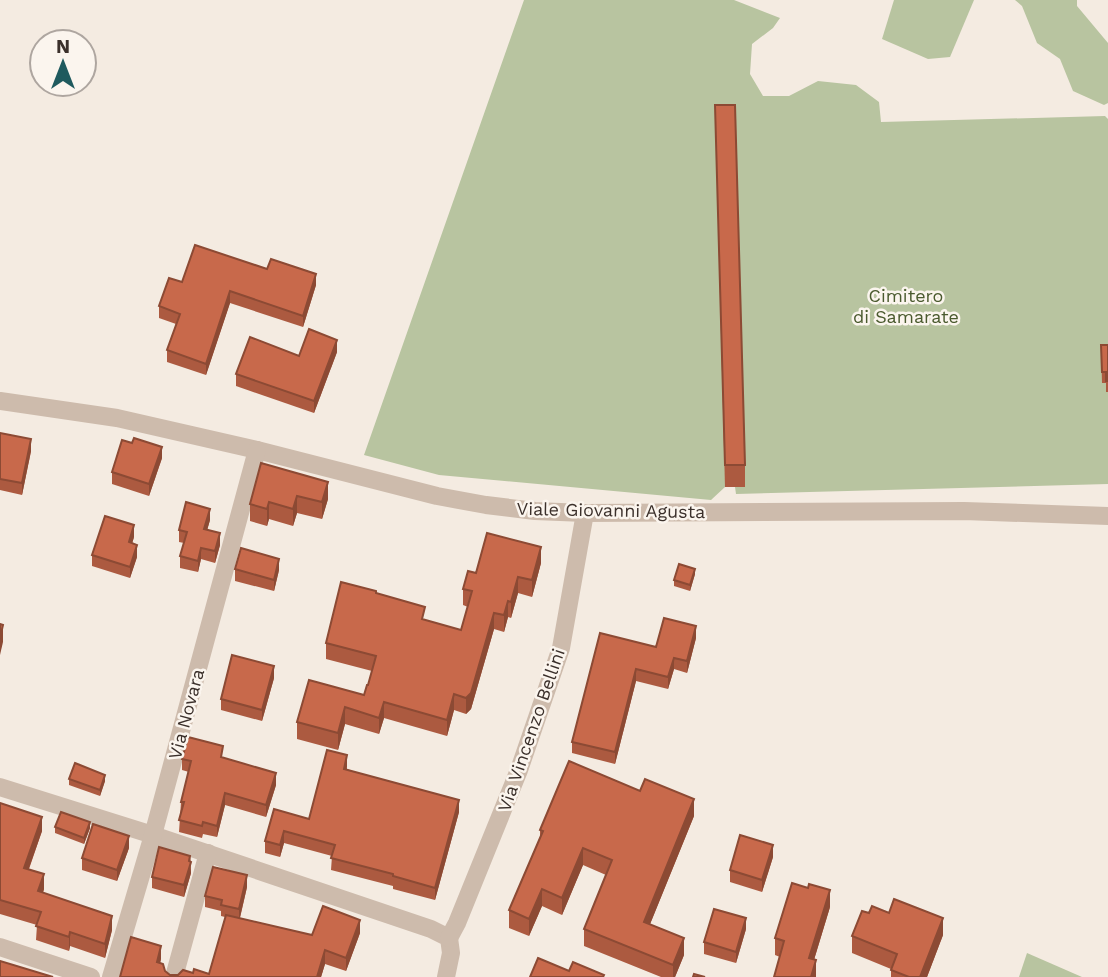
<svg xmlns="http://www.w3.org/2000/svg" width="1108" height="977" viewBox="0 0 1108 977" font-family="'Work Sans',sans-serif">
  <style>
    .green { fill: #b8c4a0 }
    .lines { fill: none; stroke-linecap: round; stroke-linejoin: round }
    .minor { stroke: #cdbbac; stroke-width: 18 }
    .wall { fill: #ac5a40 }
    .shaded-wall { fill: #8c4a34 }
    .building { fill: #c8694b; stroke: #8c4a34; stroke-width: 2 }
    .labels { text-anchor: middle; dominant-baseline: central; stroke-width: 5; stroke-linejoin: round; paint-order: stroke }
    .park-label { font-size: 18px; fill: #4a5a2e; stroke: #fbf5ee }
    .street-label { font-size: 18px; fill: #3b302b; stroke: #fbf5ee }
  </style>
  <rect width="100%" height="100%" fill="#f4ebe1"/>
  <g class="green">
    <path d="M524,0h210l46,18 -7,10 -21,16 -2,30 13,22h26l29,-15 38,4 23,17 2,20 224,-6 3,3v365l-372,10 -1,-7h-10l-14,13 -272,-25 -75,-20z"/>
    <path d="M894,0h80l-24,57 -22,2 -46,-20z"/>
    <path d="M1015,0h62v6l31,37v60l-4,2 -31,-14 -13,-32 -23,-16 -15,-37z"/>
    <path d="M1027,953l55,24h-63z"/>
  </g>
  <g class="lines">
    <g class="minor">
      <path d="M0,401l117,17 140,32 180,46 49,9 49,6 50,2 379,-2 144,5"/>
      <path d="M0,787l153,48 278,94 18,9 2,15 -5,24"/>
      <path d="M449,938l8,-15 62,-153 42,-122 24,-135"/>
      <path d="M0,947l91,30"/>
      <path d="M111,977l42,-142 104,-385"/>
      <path d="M174,977l34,-124"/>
    </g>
  </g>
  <g class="wall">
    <path d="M715,105l30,360v22h-20z"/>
    <path d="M182,282l134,3 -13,42 -73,-24 -24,72 -39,-13v-12l9,-26 -17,-6v-12z"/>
    <path d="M1101,345h7v47h-2v-9h-4z"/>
    <path d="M337,352l-23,61 -78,-27v-12l63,-18z"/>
    <path d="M0,433l31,18 -9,44 -22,-5z"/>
    <path d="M162,458l-13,38 -37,-12v-12z"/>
    <path d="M261,463l67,36 -6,20 -25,-6 -4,13 -24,-7 -2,7 -17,-5v-17z"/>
    <path d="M210,520l-3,10 13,15 -5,18 -14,-4 -3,13 -18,-4v-12l4,-13 -5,-1v-12z"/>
    <path d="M134,537l-2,6 5,14 -7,21 -38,-12v-11z"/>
    <path d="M541,563l-9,34 -14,-4 -7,25 -3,-1 -4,15 -10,-3 -23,80 -5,5 -12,-4 -7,26 -63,-18 -5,16 -34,-10 -7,26 -41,-11v-17l67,-27 4,-10 4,-14 -46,-12v-16l50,-50 49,27 36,10 7,-23 -5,-2v-16l13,-16z"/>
    <path d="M235,569l44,1 -5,21 -39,-10z"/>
    <path d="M695,574l-5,17 -16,-5v-6z"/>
    <path d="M696,638l-9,35 -13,-4 -6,20 -32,-8 -21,83 -43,-11v-11l84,-95z"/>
    <path d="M274,678l-12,43 -41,-11v-11z"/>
    <path d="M223,758l53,27 -10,32 -41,-12 -8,32 -14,-3 -1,4 -23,-6 2,-30 8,-30 -7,-2v-11z"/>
    <path d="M347,767v2l112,43 -24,88 -42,-11v-3l-62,-16 1,-14 -48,-13 -4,14 -15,-4v-12l44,-22z"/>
    <path d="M69,779l36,2 -5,15 -31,-11z"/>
    <path d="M0,803l42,28 -13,38 15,20 -1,4 69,37 -7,28 -35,-12 -1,5 -33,-11 1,-15 -37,-11z"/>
    <path d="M694,816l-44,108 34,31 -9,22h-14l-77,-31v-17l22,-54 -23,-10 -21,50 -20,-9 -13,30 -20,-8v-18l31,-73v-7z"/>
    <path d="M55,827l35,1 -6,16 -29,-11z"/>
    <path d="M129,848l-12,33 -35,-11v-12z"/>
    <path d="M190,856l1,17 -7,24 -32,-9v-11z"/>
    <path d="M773,857l-11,35 -32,-10v-12z"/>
    <path d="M247,887l-7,31 72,17 48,-2 -14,38 -21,-7 -4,13h-201l41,-18 -1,4 5,8 5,4 39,-1 16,-57 -4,-1v-5l-16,-4v-11z"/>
    <path d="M830,907l-16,53 2,17 -36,-20 -5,-2v-17z"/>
    <path d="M746,929l-10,34 -32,-9v-12z"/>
    <path d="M943,935l-16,42h-36v-8l-39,-16v-17z"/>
  </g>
  <g class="shaded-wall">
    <path d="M316,274v11l-13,42v-11z"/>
    <path d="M230,291v12l-24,72v-11z"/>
    <path d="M337,340v12l-23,61v-12z"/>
    <path d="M31,439v12l-9,44v-12z"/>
    <path d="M162,447v11l-13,38v-12z"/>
    <path d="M328,482v17l-6,20v-17z"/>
    <path d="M297,496v17l-4,13v-17z"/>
    <path d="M269,502v17l-2,7v-17z"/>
    <path d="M210,509v11l-6,21v-12z"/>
    <path d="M134,525v12l-5,17v-12z"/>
    <path d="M220,533v12l-5,18v-12z"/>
    <path d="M137,545v12l-7,21v-11z"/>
    <path d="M541,547v16l-9,34v-17z"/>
    <path d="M201,548v11l-3,13v-11z"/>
    <path d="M279,559v11l-5,21v-11z"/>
    <path d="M695,569v5l-5,17v-6z"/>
    <path d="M518,577v16l-7,25v-16z"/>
    <path d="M508,601v16l-4,15v-17z"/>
    <path d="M494,613v16l-23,80 -5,5v-16z"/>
    <path d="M3,625v17l-3,13v-17z"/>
    <path d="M696,626v12l-9,35v-12z"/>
    <path d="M674,658v11l-6,20v-12z"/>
    <path d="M274,666v12l-12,43v-11z"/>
    <path d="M636,669v12l-21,83v-12z"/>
    <path d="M454,694v16l-7,26v-16z"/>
    <path d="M384,702v16l-5,16v-16z"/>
    <path d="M345,707v17l-7,26v-17z"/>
    <path d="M347,755v12l-3,14v-12z"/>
    <path d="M276,773v12l-10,32v-12z"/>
    <path d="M105,775v6l-5,15v-6z"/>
    <path d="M225,793v12l-8,32v-11z"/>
    <path d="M694,799v17l-50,123v-17z"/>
    <path d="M459,800v12l-24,88v-12z"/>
    <path d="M42,817v14l-18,51v-14z"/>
    <path d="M90,822v6l-6,16v-6z"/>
    <path d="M284,831v12l-4,14v-12z"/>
    <path d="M129,836v12l-12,33v-11z"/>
    <path d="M773,845v12l-11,35v-12z"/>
    <path d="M583,848v17l-21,50v-17z"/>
    <path d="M190,856l1,17 -7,24v-12z"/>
    <path d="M44,874v15l-6,16v-14z"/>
    <path d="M247,875v12l-8,34v-12z"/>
    <path d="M542,889v17l-13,30v-17z"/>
    <path d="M830,890v17l-21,69v-18z"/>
    <path d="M112,916v14l-7,28v-14z"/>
    <path d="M746,918v11l-10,34v-11z"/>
    <path d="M943,918v17l-16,42h-7z"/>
    <path d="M360,920v13l-14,38v-13z"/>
    <path d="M70,932v14l-1,5v-14z"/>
    <path d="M684,938v17l-9,22h-2v-12z"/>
    <path d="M161,946v13l-4,16v-13z"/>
    <path d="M325,950v14l-4,13h-4z"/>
    <path d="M816,960v17h-5z"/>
  </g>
  <g class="building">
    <path d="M715,105h20l10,360h-20z"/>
    <path d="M195,245l72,24 4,-10 45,15 -13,42 -73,-25 -24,73 -39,-14 13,-36 -21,-8 10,-28 13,4z"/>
    <path d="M309,329l28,11 -23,61 -78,-27 14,-37 49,19z"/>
    <path d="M1101,345h7v36h-2v-9h-4z"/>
    <path d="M0,433l31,6 -9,44 -22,-4z"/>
    <path d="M134,438l28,9 -13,37 -37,-12 10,-32 10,3z"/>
    <path d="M261,463l67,19 -6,20 -25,-6 -4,13 -24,-7 -2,7 -17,-5z"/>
    <path d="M186,502l24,7 -6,20 16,4 -5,18 -14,-3 -3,13 -18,-5 7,-24 -8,-2z"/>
    <path d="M105,516l29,9 -5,17 8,3 -7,22 -38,-12z"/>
    <path d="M487,533l54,14 -9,33 -14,-3 -7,25 -3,-1 -4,14 -10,-2 -23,80 -5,5 -12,-4 -7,26 -63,-18 -5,16 -34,-11 -7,26 -41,-11 12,-42 55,15 3,-10h1l8,-29 -50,-13 15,-61 35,9v2l49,14 -3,12 39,11 11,-39 -9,-2 5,-18 8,2z"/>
    <path d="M241,548l38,11 -5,21 -39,-11z"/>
    <path d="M679,564l16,5 -5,16 -16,-5z"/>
    <path d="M664,618l32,8 -9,35 -13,-3 -6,19 -32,-8 -21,83 -43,-10 28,-109 56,14z"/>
    <path d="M0,624l3,1 -3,13z"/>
    <path d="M232,655l42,11 -12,44 -41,-11z"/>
    <path d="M188,737l35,9 -2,11 55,16 -10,32 -41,-12 -8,33 -14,-4 -1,4 -23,-6 5,-18h-3l10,-41 -9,-2z"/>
    <path d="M327,750l20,5 -3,14 115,31 -24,88 -42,-12v-2l-62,-16 4,-13 -51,-14 -4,14 -15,-4 9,-32 35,10z"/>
    <path d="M569,761l71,30 5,-12 49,20 -50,123 40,16 -11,27 -89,-36 28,-69 -29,-12 -21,50 -20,-9 -13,30 -20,-9 34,-79 -3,-1z"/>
    <path d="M75,763l30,12 -5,15 -31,-11z"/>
    <path d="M0,803l42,14 -18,51 20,6 -6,17 74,25 -7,28 -35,-12 -1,5 -33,-11 5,-14 -41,-12z"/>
    <path d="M61,812l29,10 -6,16 -29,-11z"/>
    <path d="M93,824l36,12 -12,34 -35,-12z"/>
    <path d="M740,835l33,10 -11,35 -32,-10z"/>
    <path d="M159,847l31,9 -1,5 2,1 -7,23 -32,-8z"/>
    <path d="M213,867l34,8 -8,34 -18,-4 1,-5 -17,-4z"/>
    <path d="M792,883l16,5 1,-4 21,6 -21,68 7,2 -5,17h-37l10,-36 -9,-3z"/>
    <path d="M894,899l49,19 -23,59h-11l-18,-7 6,-16 -45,-18 10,-25 7,2 3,-7 17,7z"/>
    <path d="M323,906l37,14 -14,38 -21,-8 -8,27h-197l11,-40 30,9 -4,16 6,2 2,7 5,4h8l5,-5 10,3 1,-4 15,5 17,-59 86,20z"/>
    <path d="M714,909l32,9 -10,34 -32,-10z"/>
    <path d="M538,958l31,13 4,-9 31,13 -1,2h-73z"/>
    <path d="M0,961l53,16h-53z"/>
    <path d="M694,974l11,3h-12z"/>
  </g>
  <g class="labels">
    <g class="park-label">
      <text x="906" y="295">Cimitero<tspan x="906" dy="21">di Samarate</tspan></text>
    </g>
    <g class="street-label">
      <text transform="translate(611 510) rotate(1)">Viale Giovanni Agusta</text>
      <text transform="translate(186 714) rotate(-75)">Via Novara</text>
      <text transform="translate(531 730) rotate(-71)">Via Vincenzo Bellini</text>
    </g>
  </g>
  <g transform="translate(63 63)"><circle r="33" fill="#fbf5ee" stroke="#aea6a0" stroke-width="2"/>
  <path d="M0-5L12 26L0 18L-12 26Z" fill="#1f5a5e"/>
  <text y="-10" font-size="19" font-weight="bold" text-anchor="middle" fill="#3b302b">N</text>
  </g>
</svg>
